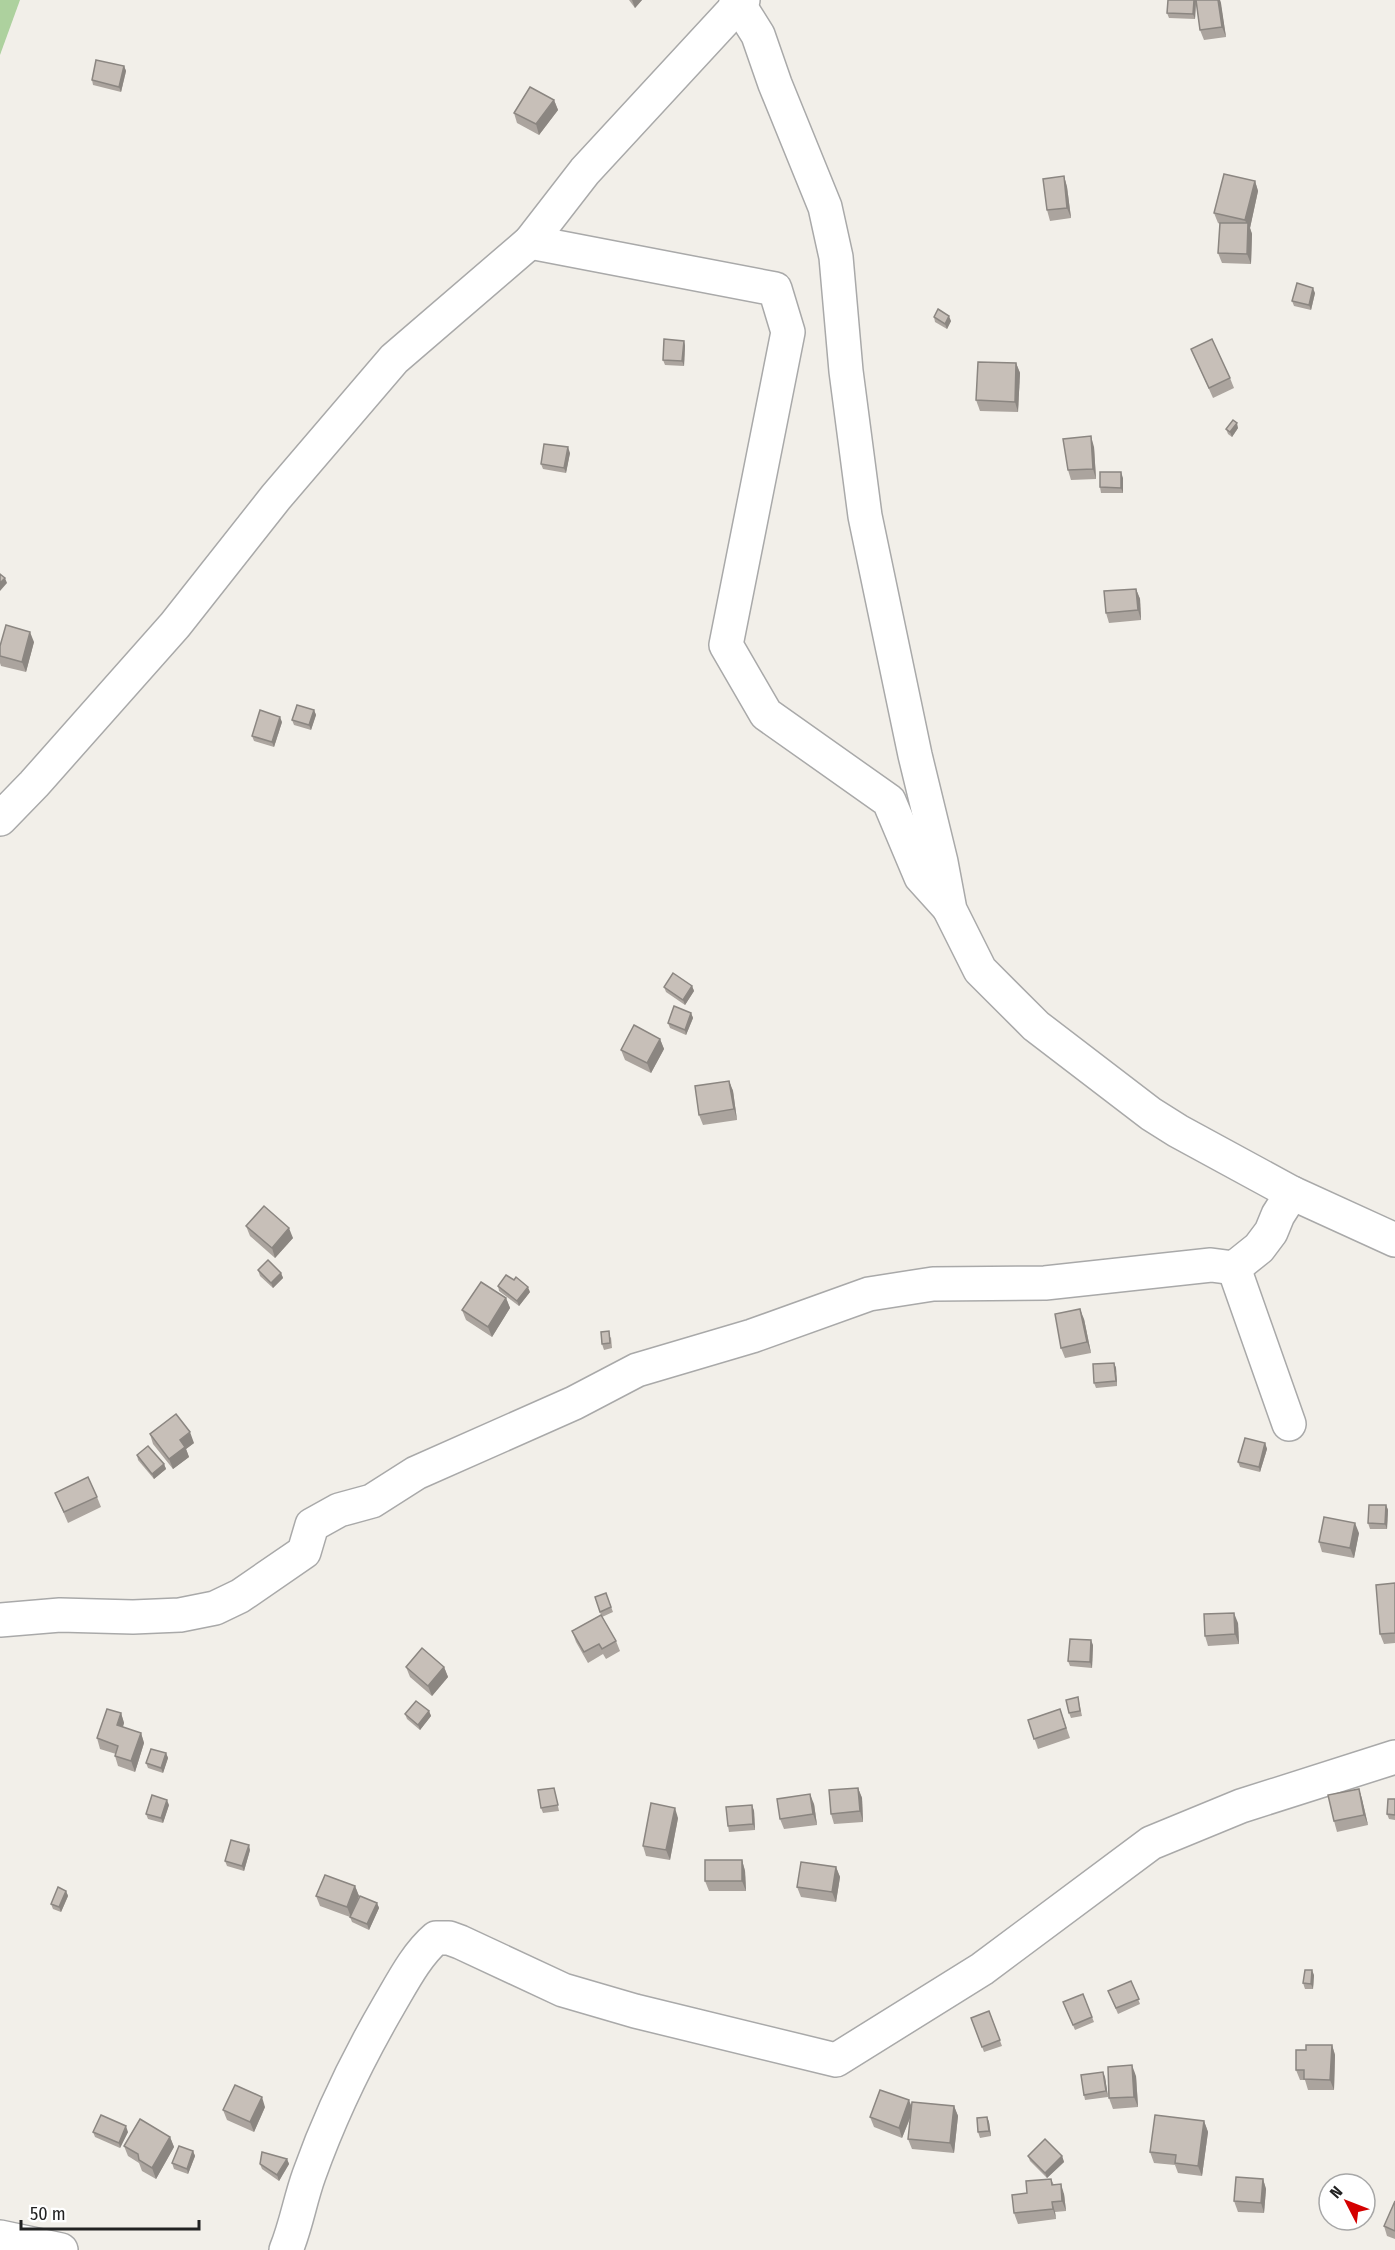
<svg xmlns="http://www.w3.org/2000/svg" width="1395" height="2250" viewBox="0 0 1395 2250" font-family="'Fira Sans Condensed',sans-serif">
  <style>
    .forest { fill: #add19e }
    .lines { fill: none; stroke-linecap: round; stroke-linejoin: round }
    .minor-casing { stroke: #a9a9a9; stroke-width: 36 }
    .minor { stroke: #fff; stroke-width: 33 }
    .wall { fill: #aba49e }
    .shaded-wall { fill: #8b8681 }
    .building { fill: #c7bfb8; stroke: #8b8681; stroke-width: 1.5 }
  </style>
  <rect width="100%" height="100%" fill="#f2efe9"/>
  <path class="forest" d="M0,0h20l-20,55z"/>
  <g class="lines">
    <defs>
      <g id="minor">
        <path d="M736,0l22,35 17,49 50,123 11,50 10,114 19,145 50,239 26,107 9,48 30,60 56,56 115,88 27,17 114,62"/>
        <path d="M530,242l245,47 13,43 -62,313 40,69 123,87 32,76 28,31"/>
        <path d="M0,819l34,-35 141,-159 101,-128 118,-138 136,-117 55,-71 158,-171"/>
        <path d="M1234,1268l55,156"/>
        <path d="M0,1620l60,-5 73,2 47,-2 35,-7 25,-12 64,-44 8,-27 27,-15 33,-9 44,-28 158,-70 63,-33 115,-34 117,-42 64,-10 112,-1 166,-18 23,3 25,-20 12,-16 7,-17 14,-22 103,47"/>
        <path d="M0,2237l61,13"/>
        <path d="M286,2250c10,-24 14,-50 23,-75 21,-59 48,-115 80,-170 13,-22 27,-50 47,-67h13l11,4 103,48 72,21 201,49 146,-91 169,-126 90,-37 154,-49"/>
      </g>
    </defs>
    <use href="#minor" class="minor-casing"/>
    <use href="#minor" class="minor"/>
  </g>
  <g class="wall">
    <path d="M629,0h13l-7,8z"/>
    <path d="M1168,0h52l6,37 -22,3 -4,-10 -4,-28 -1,17 -26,-1 -2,-5z"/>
    <path d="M124,66l2,5 -5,21 -28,-7 -1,-5z"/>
    <path d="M554,100l4,10 -19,25 -22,-12 -3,-10z"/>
    <path d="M1064,176l3,11 4,31 -21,3 -3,-11z"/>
    <path d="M1255,181l3,10 -8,37 2,6 -1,30 -29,-1 -4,-10 2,-29 -2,-1 -4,-10z"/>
    <path d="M1315,293l-4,17 -17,-4 -2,-5z"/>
    <path d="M934,317l17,4 -4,8 -12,-7z"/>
    <path d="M684,341l1,5 -1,20 -19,-1 -2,-5z"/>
    <path d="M1191,349l39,29 4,10 -21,10z"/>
    <path d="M1016,363l4,10 -2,39 -38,-1 -4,-11z"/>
    <path d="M1238,428l-6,9 -4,-3 -2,-5z"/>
    <path d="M1094,447l2,32 -25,1 -3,-10z"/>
    <path d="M570,453l-4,20 -23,-4 -2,-5z"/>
    <path d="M1123,478v15h-22l-1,-6z"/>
    <path d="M1136,589l4,10 1,21 -32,3 -3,-10z"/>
    <path d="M34,642l-8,30 -25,-6 -1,-3v-17z"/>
    <path d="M314,710l2,5 -5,15 -17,-5 -2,-5z"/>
    <path d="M282,722l-8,25 -20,-6 -2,-5z"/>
    <path d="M692,986l2,5 -9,14 -19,-13 -2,-5z"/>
    <path d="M691,1013l2,5 -7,17 -16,-7 -2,-5z"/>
    <path d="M660,1039l4,10 -13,24 -26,-13 -4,-10z"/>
    <path d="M729,1081l4,10 4,29 -34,5 -4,-10z"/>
    <path d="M246,1226l47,12 -18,20 -25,-22z"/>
    <path d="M258,1270l23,3 2,5 -10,10 -13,-12z"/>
    <path d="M498,1286l32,6 -11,14 -20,-15z"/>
    <path d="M506,1298l4,10 -18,29 -26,-17 -4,-10z"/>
    <path d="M1084,1319l7,34 -26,5 -4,-10z"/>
    <path d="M611,1337l1,11 -8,2 -2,-6z"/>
    <path d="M1114,1363l2,5 1,18 -21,2 -2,-5z"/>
    <path d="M150,1434l44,9 -8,6 3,8 -16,12 -20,-25z"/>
    <path d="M1265,1443l2,6 -7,23 -20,-5 -2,-5z"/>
    <path d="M137,1455l27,9 2,5 -12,10 -16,-19z"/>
    <path d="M55,1493l42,4 4,10 -33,16z"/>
    <path d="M1386,1505l2,5 -1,19h-17l-2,-6z"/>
    <path d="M1359,1533l-5,25 -32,-6 -3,-10z"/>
    <path d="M1395,1583v60l-11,1 -4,-10z"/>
    <path d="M606,1593l7,19 -11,5 14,24 4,10 -14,8 -3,-5 -15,9 -12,-21 -4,-11 29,-16 -6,-18z"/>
    <path d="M1238,1623l1,21 -31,2 -3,-10z"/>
    <path d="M1093,1645l-1,23 -22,-2 -2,-5z"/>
    <path d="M406,1667h38l4,10 -16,19 -22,-19z"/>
    <path d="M1079,1702l3,14 -11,2 -2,-5z"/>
    <path d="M1060,1709l10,29 -32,11 -10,-29z"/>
    <path d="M429,1711l2,5 -11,14 -13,-11 -2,-5z"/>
    <path d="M121,1713l3,10 -1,4 18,6 3,10 -9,29 -17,-6 -3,-10 1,-2 -16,-5 -3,-11z"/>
    <path d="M166,1753l2,5 -5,15 -15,-5 -2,-5z"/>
    <path d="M554,1788l5,23 -16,2 -2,-5z"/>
    <path d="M858,1788l4,10 1,24 -29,2 -3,-10z"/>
    <path d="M1359,1789l3,10 6,26 -31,7 -3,-11z"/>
    <path d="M1395,1799v21l-6,-1 -2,-5z"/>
    <path d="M814,1804l3,21 -33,4 -4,-10z"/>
    <path d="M169,1805l-6,18 -15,-4 -2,-5z"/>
    <path d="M752,1805l2,6 1,19 -26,2 -1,-6z"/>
    <path d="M678,1818l-8,42 -24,-4 -3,-10z"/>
    <path d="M250,1850l-6,21 -17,-5 -2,-5z"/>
    <path d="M742,1860l3,11 1,20h-37l-4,-10z"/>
    <path d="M836,1867l4,10 -4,25 -35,-5 -4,-10z"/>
    <path d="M355,1886l4,10 -3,9 21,-2 2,5 -10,22 -17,-8 -2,-5 -30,-11 -4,-10z"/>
    <path d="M66,1891l2,5 -7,16 -8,-3 -2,-5z"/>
    <path d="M1314,1975l-1,14h-8l-2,-6z"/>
    <path d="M1131,1981l9,23 -22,10 -10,-23z"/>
    <path d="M1083,1994l11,28 -19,8 -12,-28z"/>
    <path d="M989,2011l13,35 -18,6 -13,-34z"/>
    <path d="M1332,2045l3,10 -1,35h-26l-3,-10h-5l-4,-10 10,-20z"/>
    <path d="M1136,2076l2,31 -25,2 -4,-11z"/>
    <path d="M1105,2077l3,20 -23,3 -1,-5z"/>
    <path d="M954,2106l4,10 -4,37 -42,-4 -4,-10 3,-23 -9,22 -28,-11 -4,-10 42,-10z"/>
    <path d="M265,2107l-11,25 -27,-12 -4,-10z"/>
    <path d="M987,2117l2,5 2,14 -11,2 -2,-6z"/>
    <path d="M1204,2121l4,11 -6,44 -24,-3 -3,-8 -21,-2 -4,-11z"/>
    <path d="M93,2132h35l-8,16 -25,-11z"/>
    <path d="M170,2137l4,10 -18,32 -14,-8 -3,-8 -11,-7 -4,-10z"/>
    <path d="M193,2151l2,5 -7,18 -14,-5 -2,-6z"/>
    <path d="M1028,2156h34l2,6 -17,16 -17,-17z"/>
    <path d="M287,2159l2,5 -10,17 -17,-12 -2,-5z"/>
    <path d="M1051,2179l3,6 10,9 2,17 -11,1 1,7 -38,5 -4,-11 13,-20z"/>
    <path d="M1263,2179l3,10 -2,24 -26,-1 -4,-11z"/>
    <path d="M1395,2201v38l-8,-3 -3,-10z"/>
  </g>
  <g class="shaded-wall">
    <path d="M632,0h10l-7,8z"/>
    <path d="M1194,0h2l-1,19 -2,-5z"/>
    <path d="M1218,0h2l1,3 5,34 -4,-10z"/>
    <path d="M124,66l2,5 -5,21 -2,-5z"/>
    <path d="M554,100l4,10 -19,25 -3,-11z"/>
    <path d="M1064,176l3,11 4,31 -4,-10z"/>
    <path d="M1255,181l3,10 -8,37 2,6 -1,30 -4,-10 1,-26 -3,-8z"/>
    <path d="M1313,288l2,5 -4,17 -2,-5z"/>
    <path d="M949,316l2,5 -4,8 -2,-5z"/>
    <path d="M684,341l1,5 -1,20 -2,-5z"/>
    <path d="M1016,363l4,10 -2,39 -3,-10z"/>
    <path d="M1237,423l1,5 -6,9 -2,-5z"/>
    <path d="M1091,436l3,11 2,32 -3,-10z"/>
    <path d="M568,447l2,6 -4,20 -2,-5z"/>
    <path d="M1121,472l2,6v15l-2,-5z"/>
    <path d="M5,578l2,5 -7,8v-8z"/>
    <path d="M1136,589l4,10 1,21 -3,-10z"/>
    <path d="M30,632l4,10 -8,30 -4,-10z"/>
    <path d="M314,710l2,5 -5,15 -2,-5z"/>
    <path d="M280,717l2,5 -8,25 -2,-5z"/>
    <path d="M692,986l2,5 -9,14 -2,-5z"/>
    <path d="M691,1013l2,5 -7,17 -1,-5z"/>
    <path d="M660,1039l4,10 -13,24 -4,-10z"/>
    <path d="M729,1081l4,10 4,29 -3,-11z"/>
    <path d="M289,1228l4,10 -18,20 -3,-10z"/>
    <path d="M281,1273l2,5 -10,10 -2,-5z"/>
    <path d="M528,1287l2,5 -11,14 -2,-5z"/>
    <path d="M506,1298l4,10 -18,29 -4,-10z"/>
    <path d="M1080,1309l4,10 7,34 -4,-11z"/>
    <path d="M1114,1363l2,5 1,18 -1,-5z"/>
    <path d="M190,1432l4,11 -8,6 3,8 -16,12 -4,-10 11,-19z"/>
    <path d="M1265,1443l2,6 -7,23 -1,-5z"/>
    <path d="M164,1464l2,5 -12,10 -2,-5z"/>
    <path d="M1386,1505l2,5 -1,19 -2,-5z"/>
    <path d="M1355,1523l4,10 -5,25 -4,-10z"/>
    <path d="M1234,1613l4,10 1,21 -4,-10z"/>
    <path d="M1091,1640l2,5 -1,23 -2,-6z"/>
    <path d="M444,1667l4,10 -16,19 -4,-10z"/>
    <path d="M429,1711l2,5 -11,14 -2,-5z"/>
    <path d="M121,1713l3,10 -4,12 -3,-10z"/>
    <path d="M141,1733l3,10 -9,29 -4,-11z"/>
    <path d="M166,1753l2,5 -5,15 -2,-5z"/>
    <path d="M858,1788l4,10 1,24 -3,-11z"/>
    <path d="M1359,1789l3,10 6,26 -4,-10z"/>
    <path d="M810,1794l4,10 3,21 -4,-11z"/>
    <path d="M167,1800l2,5 -6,18 -2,-5z"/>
    <path d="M752,1805l2,6 1,19 -2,-6z"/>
    <path d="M675,1808l3,10 -8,42 -4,-10z"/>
    <path d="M249,1845l1,5 -6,21 -2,-5z"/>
    <path d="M742,1860l3,11 1,20 -4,-10z"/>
    <path d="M836,1867l4,10 -4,25 -4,-10z"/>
    <path d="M355,1886l4,10 -8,21 -4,-10z"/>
    <path d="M66,1891l2,5 -7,16 -2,-5z"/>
    <path d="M377,1903l2,5 -10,22 -2,-6z"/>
    <path d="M1312,1970l2,5 -1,14 -2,-5z"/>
    <path d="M1332,2045l3,10 -1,35 -4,-10z"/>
    <path d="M1132,2065l4,11 2,31 -4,-10z"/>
    <path d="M1103,2072l2,5 3,20 -2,-6z"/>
    <path d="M262,2097l3,10 -11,25 -4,-10z"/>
    <path d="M909,2100l4,10 -11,28 -3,-10z"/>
    <path d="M954,2106l4,10 -4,37 -4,-10z"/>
    <path d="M987,2117l2,5 2,14 -2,-5z"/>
    <path d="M1204,2121l4,11 -6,44 -4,-10z"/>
    <path d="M126,2126l2,6 -8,16 -1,-5z"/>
    <path d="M170,2137l4,10 -18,32 -4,-11z"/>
    <path d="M193,2151l2,5 -7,18 -1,-5z"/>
    <path d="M1062,2156l2,6 -17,16 -2,-5z"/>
    <path d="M287,2159l2,5 -10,17 -2,-6z"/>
    <path d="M1263,2179l3,10 -2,24 -3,-10z"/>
    <path d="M1061,2184l3,10 2,17 -4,-10z"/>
    <path d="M1052,2202l3,10 1,7 -3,-10z"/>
  </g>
  <g class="building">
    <path d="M1168,0h26l-1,14 -26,-1z"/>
    <path d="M1196,0h22l4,27 -22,3z"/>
    <path d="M96,60l28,6 -5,21 -27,-7z"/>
    <path d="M530,87l24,13 -18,24 -22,-11z"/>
    <path d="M1224,174l31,7 -10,39 -31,-7z"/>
    <path d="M1064,176l3,32 -20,2 -4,-31z"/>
    <path d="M1220,223h28l-1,31 -29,-1z"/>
    <path d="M1297,283l16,5 -4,17 -17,-4z"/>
    <path d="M938,309l11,7 -4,8 -11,-7z"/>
    <path d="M664,339l20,2 -2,20 -19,-1z"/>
    <path d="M1212,339l18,39 -21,10 -18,-39z"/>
    <path d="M978,362l38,1 -1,39 -39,-2z"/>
    <path d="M1233,420l4,3 -7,9 -4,-3z"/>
    <path d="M1091,436l2,33 -25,1 -5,-31z"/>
    <path d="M544,444l24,3 -4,21 -23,-4z"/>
    <path d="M1100,472h21v16l-21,-1z"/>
    <path d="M0,574l5,4 -5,5z"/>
    <path d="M1136,589l2,21 -32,3 -2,-22z"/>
    <path d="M6,625l24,7 -8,30 -22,-6v-10z"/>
    <path d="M297,705l17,5 -5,15 -17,-5z"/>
    <path d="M260,710l20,7 -8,25 -20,-6z"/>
    <path d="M673,973l19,13 -9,14 -19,-13z"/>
    <path d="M674,1006l17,7 -6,17 -17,-7z"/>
    <path d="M634,1025l26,14 -13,24 -26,-13z"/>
    <path d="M729,1081l5,28 -35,6 -4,-29z"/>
    <path d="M264,1206l25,22 -17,20 -26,-22z"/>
    <path d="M268,1260l13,13 -10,10 -13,-13z"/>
    <path d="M506,1275l8,5 2,-3 12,10 -11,14 -19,-15z"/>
    <path d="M481,1282l25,16 -18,29 -26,-17z"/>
    <path d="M1080,1309l7,33 -26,6 -6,-34z"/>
    <path d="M609,1331l1,12 -8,1 -1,-12z"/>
    <path d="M1114,1363l2,18 -22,2 -1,-19z"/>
    <path d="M176,1414l14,18 -10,8 5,7 -16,12 -19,-25z"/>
    <path d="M1245,1438l20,5 -6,24 -21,-5z"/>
    <path d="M148,1446l16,18 -12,10 -15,-19z"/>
    <path d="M88,1477l9,20 -33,15 -9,-19z"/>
    <path d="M1369,1505h17l-1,19 -17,-1z"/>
    <path d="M1324,1517l31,6 -5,25 -31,-6z"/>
    <path d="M1395,1583v50l-15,1 -4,-49z"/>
    <path d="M606,1593l5,14 -11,5 -5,-15z"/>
    <path d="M1234,1613l1,21 -30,2 -1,-22z"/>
    <path d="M601,1615l15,26 -14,8 -3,-5 -15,8 -12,-21z"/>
    <path d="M1070,1639l21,1 -1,22 -22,-1z"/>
    <path d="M422,1648l22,19 -16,19 -22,-19z"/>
    <path d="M1078,1697l2,14 -11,2 -3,-13z"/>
    <path d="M416,1701l13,10 -11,14 -13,-11z"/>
    <path d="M107,1709l14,4 -4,12 24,8 -10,28 -16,-5 3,-10 -21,-8z"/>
    <path d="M1060,1709l6,19 -32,11 -6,-19z"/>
    <path d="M151,1749l15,4 -5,15 -15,-5z"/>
    <path d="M554,1788l4,17 -17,3 -3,-18z"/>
    <path d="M858,1788l2,23 -29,3 -2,-24z"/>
    <path d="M1359,1789l5,26 -30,6 -6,-26z"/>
    <path d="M810,1794l3,20 -33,5 -3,-20z"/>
    <path d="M152,1795l15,5 -6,18 -15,-4z"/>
    <path d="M1388,1799h7v16l-8,-1z"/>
    <path d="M651,1803l24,5 -9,42 -23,-4z"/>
    <path d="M752,1805l1,19 -25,2 -2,-19z"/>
    <path d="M231,1840l18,5 -7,21 -17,-5z"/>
    <rect x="705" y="1860" width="37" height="21"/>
    <path d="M801,1862l35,5 -4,25 -35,-5z"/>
    <path d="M325,1875l30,11 -8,21 -31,-11z"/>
    <path d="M58,1887l8,4 -7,16 -8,-3z"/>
    <path d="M360,1896l17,7 -10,21 -17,-7z"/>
    <path d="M1305,1970h7l-1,14 -8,-1z"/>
    <path d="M1131,1981l8,18 -23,9 -8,-17z"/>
    <path d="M1083,1994l9,23 -19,8 -10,-23z"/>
    <path d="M989,2011l11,29 -18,7 -11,-29z"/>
    <path d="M1306,2045h26l-2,35 -26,-1v-9h-8v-20h10z"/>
    <path d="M1132,2065l2,32 -25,1 -1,-31z"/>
    <path d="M1103,2072l3,19 -22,4 -3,-20z"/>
    <path d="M235,2085l27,12 -12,25 -27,-12z"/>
    <path d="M880,2090l29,10 -10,28 -29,-11z"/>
    <path d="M912,2102l42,4 -4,37 -42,-4z"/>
    <path d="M101,2115l25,11 -7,17 -26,-11z"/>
    <path d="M1155,2115l49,6 -6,45 -23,-3 1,-8 -26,-3z"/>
    <path d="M987,2117l2,14 -11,1 -1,-14z"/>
    <path d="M140,2119l30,18 -18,31 -13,-8 -1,-6 -14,-8z"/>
    <path d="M1045,2139l17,17 -17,17 -17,-17z"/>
    <path d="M179,2146l14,5 -6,18 -15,-6z"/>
    <path d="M262,2152l25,7 -10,16 -17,-11z"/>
    <path d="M1236,2177l27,2 -2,24 -27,-2z"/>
    <path d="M1051,2179l1,6 9,-1 1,17 -10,1 1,7 -39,4 -2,-18 15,-2 -1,-12z"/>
    <path d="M1395,2201v30l-11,-5z"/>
  </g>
  <g transform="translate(1347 2202) rotate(312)"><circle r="28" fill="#ffffff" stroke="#a7a7a7" stroke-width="1.5"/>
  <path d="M0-4.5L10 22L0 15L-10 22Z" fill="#d40000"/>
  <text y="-9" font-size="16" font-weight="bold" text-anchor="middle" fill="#222222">N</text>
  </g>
  <path d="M21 2220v9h178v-9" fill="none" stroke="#222222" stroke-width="3"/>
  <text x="30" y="2220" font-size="18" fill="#222222" stroke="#ffffff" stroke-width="4.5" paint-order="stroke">50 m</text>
</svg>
